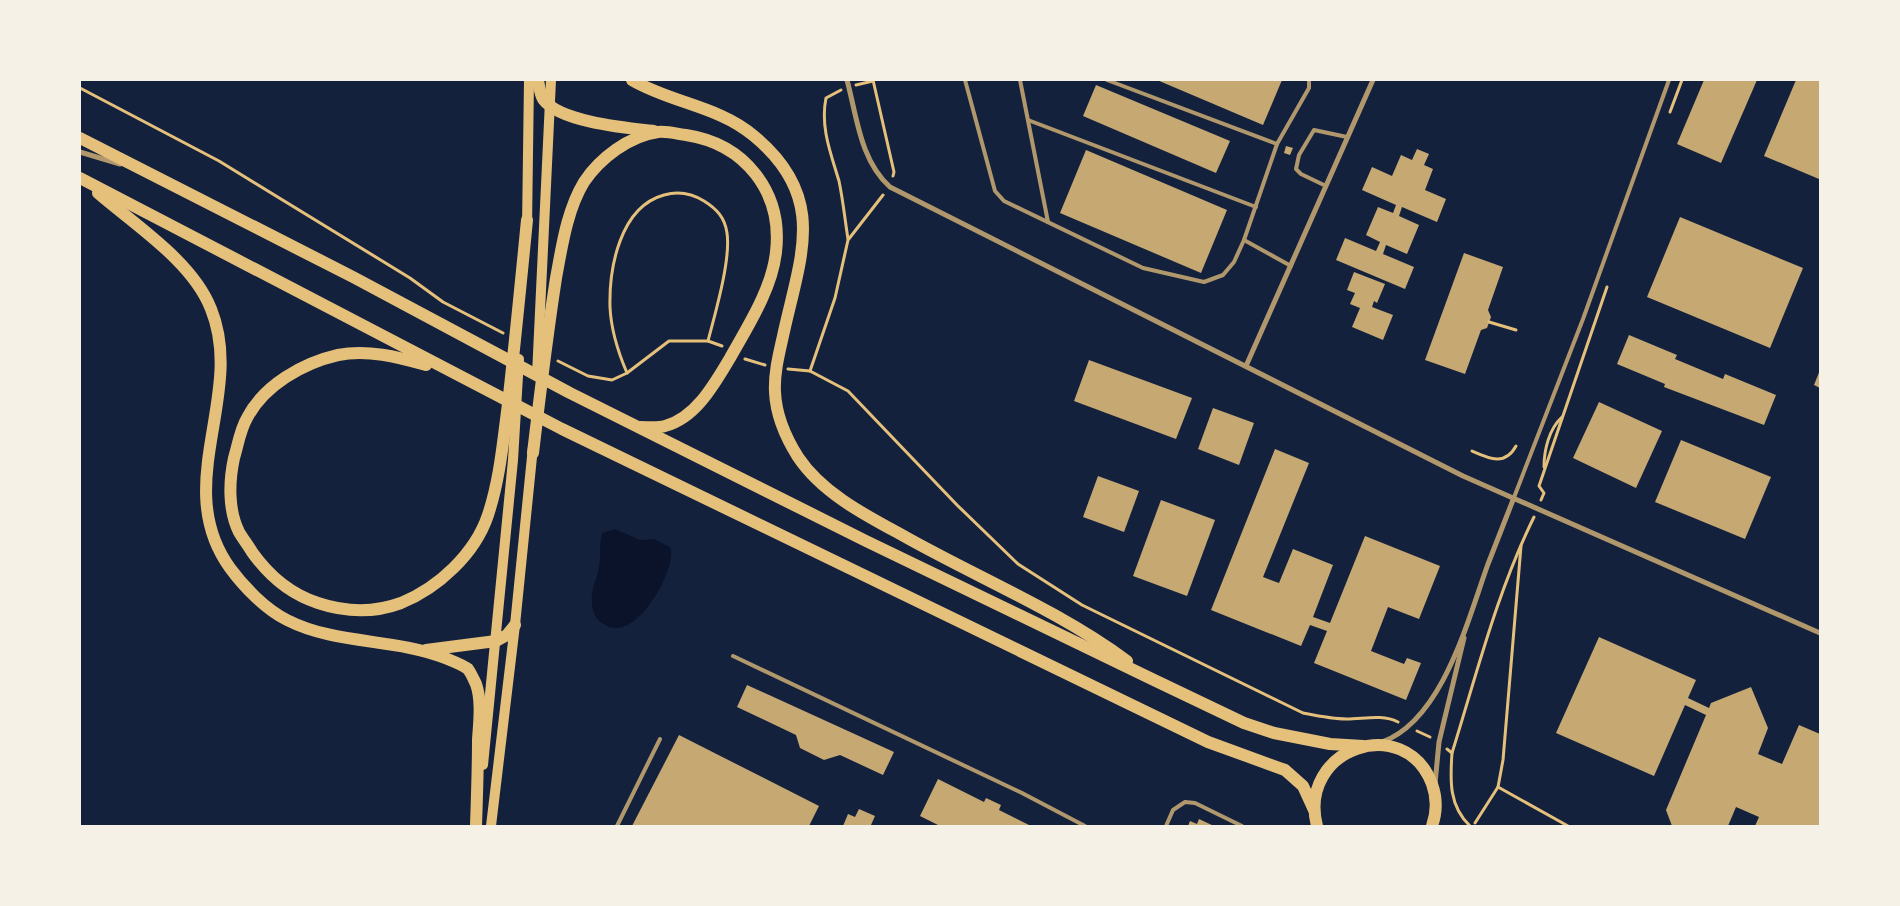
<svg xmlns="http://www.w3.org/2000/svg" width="1900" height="906" viewBox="0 0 1900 906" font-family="'Fira Sans Condensed',sans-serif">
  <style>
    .water { fill: #0b132b }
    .building { fill: #c6a872 }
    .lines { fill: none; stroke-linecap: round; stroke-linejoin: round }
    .path { stroke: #e5c07b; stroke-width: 3 }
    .service { stroke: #b1986c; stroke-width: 4 }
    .minor { stroke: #b1986c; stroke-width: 5 }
    .secondary { stroke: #e5c07b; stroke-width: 10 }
    .primary { stroke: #e5c07b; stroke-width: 12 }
  </style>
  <rect width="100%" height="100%" fill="#14213d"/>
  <path class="water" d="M615,529l25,11 14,-1 16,8c9,19 -34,98 -65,78 -9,-5 -12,-11 -13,-21 -2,-14 5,-25 7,-37 2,-12 0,-23 3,-34z"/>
  <g class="building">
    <path d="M1157,80h125l-19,45z"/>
    <path d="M1704,80h53l-36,83 -44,-19z"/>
    <path d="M1796,80h24l-1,99 -55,-23z"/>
    <path d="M1096,85l134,56 -14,32 -133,-57z"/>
    <path d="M1286,146l7,2 -3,7 -6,-2z"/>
    <path d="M1417,149l12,5 -5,11 9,4 -8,21 21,9 -9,23 -35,-15 -3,9 20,9 -12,29 -21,-9 -3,9 31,13 -9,22 -69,-29 9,-22 31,13 4,-9 -14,-7 12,-28 15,6 3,-8 -34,-15 10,-23 20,9 9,-21 11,5z"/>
    <path d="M1086,150l141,60 -26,63 -141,-60z"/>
    <path d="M1680,217l123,51 -33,80 -123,-51z"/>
    <path d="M1464,253l39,14 -15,43 3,7 -4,11 -6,2 -16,44 -40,-14z"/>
    <path d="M1354,272l31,12 -8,19 -3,-2 -2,6 21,8 -10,25 -31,-13 8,-19 -10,-4 5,-11 -8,-3z"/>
    <path d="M1629,335l48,20 -2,4 48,20 2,-5 51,21 -12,30 -100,-38 1,-3 -48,-20z"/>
    <path d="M1089,360l103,38 -16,41 -102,-38z"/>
    <path d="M1820,370v18l-6,-3z"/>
    <path d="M1599,402l63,29 -26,57 -63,-30z"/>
    <path d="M1213,408l41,15 -15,42 -41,-16z"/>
    <path d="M1681,440l90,37 -26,62 -90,-37z"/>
    <path d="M1275,449l34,14 -46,114 16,6 14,-34 40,16 -20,52 17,6 35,-87 75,30 -21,53 -31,-12 -17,44 33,13 3,-6 14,5 -15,37 -92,-37 13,-32 -17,-6 -9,21 -90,-36z"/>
    <path d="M1098,476l41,15 -15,41 -41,-15z"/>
    <path d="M1161,500l54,20 -28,76 -54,-20z"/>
    <path d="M1599,637l97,43 -8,18 21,10 2,-5 40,-16 17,41 -10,26 24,10 17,-39 21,9v92h-65l4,-9 -23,-10 -8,19h-56l-6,-16 40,-95 -21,-10 -31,71 -98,-43z"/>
    <path d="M747,685l147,67 -11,23 -43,-20 -16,5 -24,-12 -4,-13 -59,-28z"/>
    <path d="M679,735l140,71 -10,20h-177z"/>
    <path d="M938,779l46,23 2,-4 15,7 -2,5 32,16h-91l-20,-10z"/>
    <path d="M859,809l16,7 -4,9 3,1h-31l5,-12 7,3z"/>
    <path d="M1199,819l15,7h-26l2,-5 7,3z"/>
  </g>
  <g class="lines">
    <g class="path">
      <path d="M873,80l21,92 -1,4"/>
      <path d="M856,85l17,-4"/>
      <path d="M80,88l139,73 191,117 33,24 60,31"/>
      <path d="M841,90l-15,8c-6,29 5,56 13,83 4,19 6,39 9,58"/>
      <path d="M1670,112l12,-32"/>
      <path d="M1489,322l27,8"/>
      <path d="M745,359l20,6"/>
      <path d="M558,361l30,15 24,4 15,-7 42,-32h39l14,5"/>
      <path d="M788,369l22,2 38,20 109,114 61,59 64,41 221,108c15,3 29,6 44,6 17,0 35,-5 51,3"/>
      <path d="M810,371l25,-73 13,-58 35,-45"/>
      <path d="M627,373c-9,-21 -16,-43 -17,-66 -1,-39 10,-100 54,-112 14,-4 27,-2 40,6 13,8 21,17 23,32 4,27 -12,81 -19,108"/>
      <path d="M1472,451c18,8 33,15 44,-5"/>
      <path d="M1544,467c0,-17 5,-38 18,-50"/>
      <path d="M1541,500l3,-7 -5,-7 68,-199"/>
      <path d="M1417,731l13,6"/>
      <path d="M1447,749l5,4c-2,28 -3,53 18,73"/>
      <path d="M1452,753c25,-80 45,-161 82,-236"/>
      <path d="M1498,787l70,39"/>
      <path d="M1475,823l23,-36 5,-27 18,-214"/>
    </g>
    <g class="service">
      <path d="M965,80l30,111 9,10 139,67 61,14 19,-7 11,-13 10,-22 33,-96 32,-56v-8"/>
      <path d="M1020,80l28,142"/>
      <path d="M1107,80l170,64"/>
      <path d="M1028,120l228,87"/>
      <path d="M1326,186l-25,-12 -5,-5 3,-14 15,-25 33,7"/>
      <path d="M1244,240l47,26"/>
      <path d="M1513,500l70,-181 86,-239"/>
      <path d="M733,656l289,137 63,33"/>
      <path d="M617,826l43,-87"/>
      <path d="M1166,826l7,-16 12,-8 10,1 47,23"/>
    </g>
    <g class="minor">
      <path d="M847,80c10,37 13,80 43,107l573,289 357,157"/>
      <path d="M80,152l40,12"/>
      <path d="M1246,366l127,-286"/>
      <path d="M1382,742c61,-22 86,-123 106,-178 8,-21 17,-43 25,-64"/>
      <path d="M1435,784l4,-42 25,-104"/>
    </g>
    <g class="secondary">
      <path d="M527,227l2,-147"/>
      <path d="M537,375l14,-295"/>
      <path d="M483,765l30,-305 6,-101"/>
      <path d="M491,826l24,-201 18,-178"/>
    </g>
    <g class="primary">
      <path d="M538,80c1,6 2,14 5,19 16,23 84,29 111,32"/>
      <path d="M632,80c39,23 87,26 122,56 75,62 46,121 29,200 -4,18 -9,37 -8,56 1,23 11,46 23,65 24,36 67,58 104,78 74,42 156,75 225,126"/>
      <path d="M80,138l273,139 217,116 296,148 288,139 90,43 30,10 56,11 33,2"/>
      <path d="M80,178l482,251 646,313 77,28 18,16 11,24"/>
      <path d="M98,193c37,32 95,69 113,116 35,86 -41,176 19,259 14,19 35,41 57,52 49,25 107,18 158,38 7,3 16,6 23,11 3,4 6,11 8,15 6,17 3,39 2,56 0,28 -1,57 -2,86"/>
      <path d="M426,365c-28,-8 -59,-16 -88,-10 -35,8 -74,30 -91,63 -7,12 -9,27 -13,40 -5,23 -6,52 5,74 4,7 9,13 13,20 17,24 38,42 66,51 27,9 56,10 83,0 37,-15 74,-49 87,-88 12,-36 15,-74 20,-111 7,-61 13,-123 19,-184"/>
      <path d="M533,453c7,-59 14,-117 23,-175 6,-32 11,-68 28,-96 16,-24 45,-46 74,-50 9,-1 20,2 28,3 59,9 97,57 90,117 -4,37 -28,74 -46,106 -15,25 -34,60 -65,68 -7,2 -16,1 -24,1"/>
      <path d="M426,650l70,-9 11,-6 8,-10"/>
      <path d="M1317,826c-20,-78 88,-114 115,-42 5,14 5,28 0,42"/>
    </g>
  </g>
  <rect width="1900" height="906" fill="none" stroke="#f6f1e7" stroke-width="162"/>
</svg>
